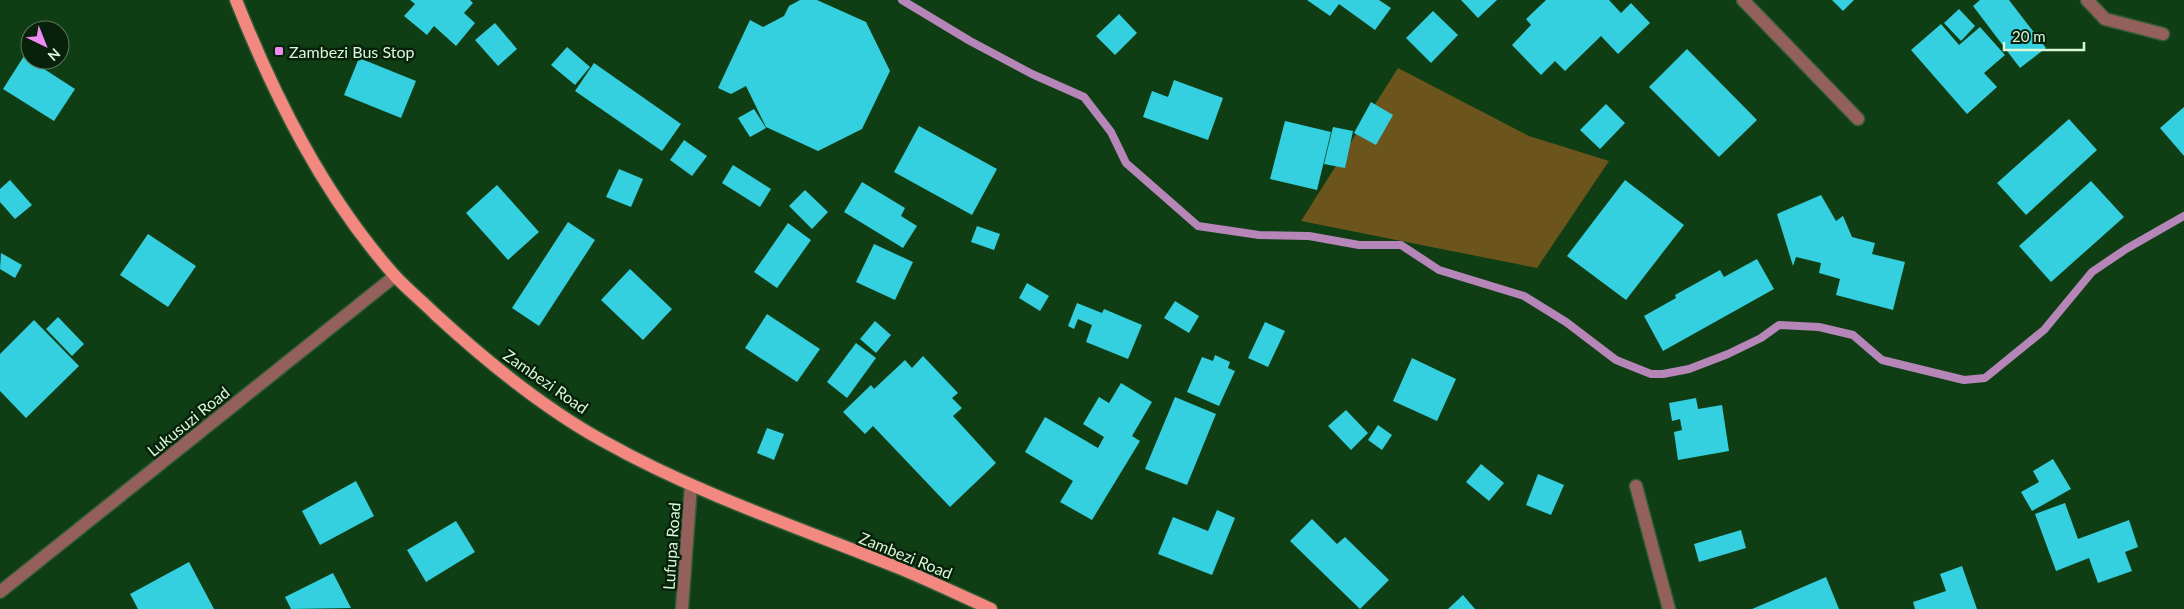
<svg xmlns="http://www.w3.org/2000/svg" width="2184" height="609" viewBox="0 0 2184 609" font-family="Lato,sans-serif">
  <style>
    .green { fill: #6c551d }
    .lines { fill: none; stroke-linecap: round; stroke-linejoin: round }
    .stream { stroke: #b686b9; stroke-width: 8 }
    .building { fill: #34d0df }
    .minor-casing { stroke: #2f5c33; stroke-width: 15 }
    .major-casing { stroke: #2f5c33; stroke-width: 15 }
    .minor { stroke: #94605b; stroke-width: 12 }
    .major { stroke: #f38880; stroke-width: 12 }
    .poi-dot { fill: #f08bf6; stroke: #08210a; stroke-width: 2 }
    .labels { text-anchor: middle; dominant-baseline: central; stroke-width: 5; stroke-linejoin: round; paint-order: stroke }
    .poi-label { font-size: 16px; fill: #d8f8d8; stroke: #08210a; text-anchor: start }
    .street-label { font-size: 16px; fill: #d8f8d8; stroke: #08210a }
  </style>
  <rect width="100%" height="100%" fill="#0f3e14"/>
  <path class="green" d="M1398,68l131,68 80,25 -72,107 -236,-47z"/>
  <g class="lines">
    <path class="stream" d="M902,0l68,41 62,33 52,23 27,35 15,31 72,63 61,9 50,1 50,9h42l38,25 85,26 42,26 50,38 35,14h12l26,-5 39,-15 33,-16 18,-13 40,2 34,8 29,25 82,20 21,-2 59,-48 48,-58 34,-23 58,-33"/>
  </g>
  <g class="building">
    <path d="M410,0h60l3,3 -9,10 11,10 -19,23 -22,-20 -7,9 -23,-19 11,-12z"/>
    <path d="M800,0h17l49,22 24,49 -28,58 -44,22 -52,-24 -20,-41 -15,8 -13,-6 32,-68 13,7 21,-11 5,-10z"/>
    <path d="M1307,0h72l12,8 -16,22 -36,-26 -9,12z"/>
    <path d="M1461,0h36l-19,18z"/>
    <path d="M1546,0h63l12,13 10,-10 19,20 -32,31 -17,-18 -36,35 -10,-10 -14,14 -29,-30 19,-20 -5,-6z"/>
    <path d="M1832,0h22l-11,11z"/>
    <path d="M1980,0h29l37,48 -26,20 -47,-62z"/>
    <path d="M1959,9l16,17 -14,15 -17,-18z"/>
    <path d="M1433,11l25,24 -27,28 -25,-25z"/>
    <path d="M1119,14l18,19 -22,22 -19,-19z"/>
    <path d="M495,23l22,26 -19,17 -23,-26z"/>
    <path d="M1941,24l18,21 21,-18 25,28 -21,18 13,14 -30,27 -56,-64z"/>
    <path d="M567,47l23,20 -15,18 -24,-20z"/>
    <path d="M1687,49l70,71 -38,37 -70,-70z"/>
    <path d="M24,56l51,33 -21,32 -51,-32z"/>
    <path d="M359,58l57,23 -15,37 -57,-23z"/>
    <path d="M594,63l87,61 -19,27 -87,-60z"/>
    <path d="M1174,80l49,18 -15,42 -65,-23 9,-26 16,6z"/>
    <path d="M1371,102l22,13 -17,30 -22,-12z"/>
    <path d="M1606,104l19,19 -25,26 -20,-19z"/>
    <path d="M2184,107v49l-24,-28z"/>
    <path d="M754,109l12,19 -16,9 -12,-19z"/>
    <path d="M2069,119l28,31 -71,65 -29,-32z"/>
    <path d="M1285,121l46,11 -14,58 -47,-11z"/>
    <path d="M919,126l78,43 -25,46 -78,-43z"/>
    <path d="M1333,127l20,4 -8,37 -21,-4z"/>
    <path d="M684,140l23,16 -15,20 -22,-16z"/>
    <path d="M733,165l38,24 -11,18 -38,-24z"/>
    <path d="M619,169l24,10 -12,28 -25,-10z"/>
    <path d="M10,180l22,25 -17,14 -15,-17v-13z"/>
    <path d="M1625,180l59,45 -58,75 -59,-44z"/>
    <path d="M2091,181l33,36 -73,65 -32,-36z"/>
    <path d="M862,182l43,26 -4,8 16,10 -14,22 -59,-36z"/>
    <path d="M497,185l42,47 -31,28 -42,-47z"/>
    <path d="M805,190l23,22 -16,17 -23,-23z"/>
    <path d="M1821,195l15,26 7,-5 9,21 23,6 -3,11 33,8 -12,48 -57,-15 4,-16 -21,-6 2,-10 -25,-6 -3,9 -16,-52z"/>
    <path d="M568,222l27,18 -56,86 -27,-18z"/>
    <path d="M788,223l23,17 -34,48 -23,-16z"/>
    <path d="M977,226l23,8 -6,16 -23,-8z"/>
    <path d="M148,234l48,32 -28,41 -48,-32z"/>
    <path d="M874,244l39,18 -18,38 -39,-18z"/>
    <path d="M1,253l21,12 -7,13 -15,-9z"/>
    <path d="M1757,259l17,30 -111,62 -19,-35 32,-18 -1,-3 45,-25 4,7z"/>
    <path d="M630,269l42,40 -29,31 -42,-40z"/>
    <path d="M1027,283l22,13 -9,15 -21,-13z"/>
    <path d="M1175,301l24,15 -10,17 -25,-15z"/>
    <path d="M1077,303l25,10 2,-4 38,16 -14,34 -42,-17 6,-17 -14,-6 -4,10 -6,-3z"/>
    <path d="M767,314l53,35 -23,33 -52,-34z"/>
    <path d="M58,317l26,27 -12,12 -26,-27z"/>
    <path d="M34,320l45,46 -53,52 -26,-27v-37z"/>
    <path d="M875,321l16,14 -15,18 -16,-14z"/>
    <path d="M1265,322l20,9 -17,36 -20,-9z"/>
    <path d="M856,343l20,15 -29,40 -20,-16z"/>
    <path d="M1215,355l15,7 -2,6 7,3 -16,35 -32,-14 15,-35 11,4z"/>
    <path d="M923,356l35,37 -6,5 10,10 -9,8 43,47 -46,44 -77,-81 -8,8 -22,-22 28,-27 3,4 31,-29 7,8z"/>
    <path d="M1412,358l44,21 -19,42 -44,-20z"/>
    <path d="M1121,383l31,19 -20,34 8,5 -48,79 -32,-18 13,-21 -48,-29 20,-35 53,31 6,-11 -21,-13 16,-27 10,6z"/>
    <path d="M1175,397l41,17 -29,71 -42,-16z"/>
    <path d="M1696,398l2,11 24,-4 7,46 -51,9 -4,-28 8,-2 -2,-11 -8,2 -3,-18z"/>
    <path d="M1346,410l22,23 -17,17 -23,-24z"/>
    <path d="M1378,425l14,10 -10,15 -14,-10z"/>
    <path d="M767,428l17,6 -10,26 -17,-7z"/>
    <path d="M2053,459l18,30 -39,22 -11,-19 18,-10 -6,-11z"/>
    <path d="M1481,464l23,19 -15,18 -23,-19z"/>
    <path d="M1538,474l26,11 -13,30 -25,-10z"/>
    <path d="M356,481l18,35 -54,29 -18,-34z"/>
    <path d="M2065,503l13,36 51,-19 9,27 -13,5 7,19 -34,12 -9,-25 -33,13 -21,-57z"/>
    <path d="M1217,510l18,8 -23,57 -54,-21 15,-37 35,14z"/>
    <path d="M1312,519l25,25 8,-7 44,43 -29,29 -70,-68z"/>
    <path d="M456,521l19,31 -49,30 -19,-32z"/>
    <path d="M1741,530l5,18 -47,14 -5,-18z"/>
    <path d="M189,562l25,47h-76l-8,-15z"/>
    <path d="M1962,566l15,43h-62l-2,-7 33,-11 -6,-17z"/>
    <path d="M333,573l18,35 -60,1 -6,-12z"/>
    <path d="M1826,577l13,32h-87z"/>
    <path d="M1463,595l12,14h-27z"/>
  </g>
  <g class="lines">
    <defs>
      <g id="minor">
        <path d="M1743,0l115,119"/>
        <path d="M2087,0l18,19 58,15"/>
        <path d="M1636,486l33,123"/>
        <path d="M0,592l395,-316"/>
        <path d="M682,609l9,-124"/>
      </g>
      <path id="major" d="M236,0c39,98 88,196 159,276 12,13 27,25 40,38 52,48 108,94 170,128 91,51 192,85 289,124 33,13 65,29 97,43"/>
    </defs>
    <use href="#minor" class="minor-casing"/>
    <use href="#major" class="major-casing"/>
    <use href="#minor" class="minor"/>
    <use href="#major" class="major"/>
  </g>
  <rect class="poi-dot" x="274" y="46" width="10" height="10" rx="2.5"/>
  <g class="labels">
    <g class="poi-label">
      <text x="289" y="51">Zambezi Bus Stop</text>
    </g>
    <g class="street-label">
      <text transform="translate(546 381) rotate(35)">Zambezi Road</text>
      <text transform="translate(188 421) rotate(-39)">Lukusuzi Road</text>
      <text transform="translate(671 546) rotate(-86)">Lufupa Road</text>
      <text transform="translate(906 555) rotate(22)">Zambezi Road</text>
    </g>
  </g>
  <g transform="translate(45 45) rotate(137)"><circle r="24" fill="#08210a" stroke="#5b775c"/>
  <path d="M0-4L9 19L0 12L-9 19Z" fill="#f08bf6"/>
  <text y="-8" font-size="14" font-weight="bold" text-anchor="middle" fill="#d8f8d8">N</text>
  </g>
  <path d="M2004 42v8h80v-8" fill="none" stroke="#d8f8d8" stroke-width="2.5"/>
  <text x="2012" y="42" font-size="15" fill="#d8f8d8" stroke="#08210a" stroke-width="4" paint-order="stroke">20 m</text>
</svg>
